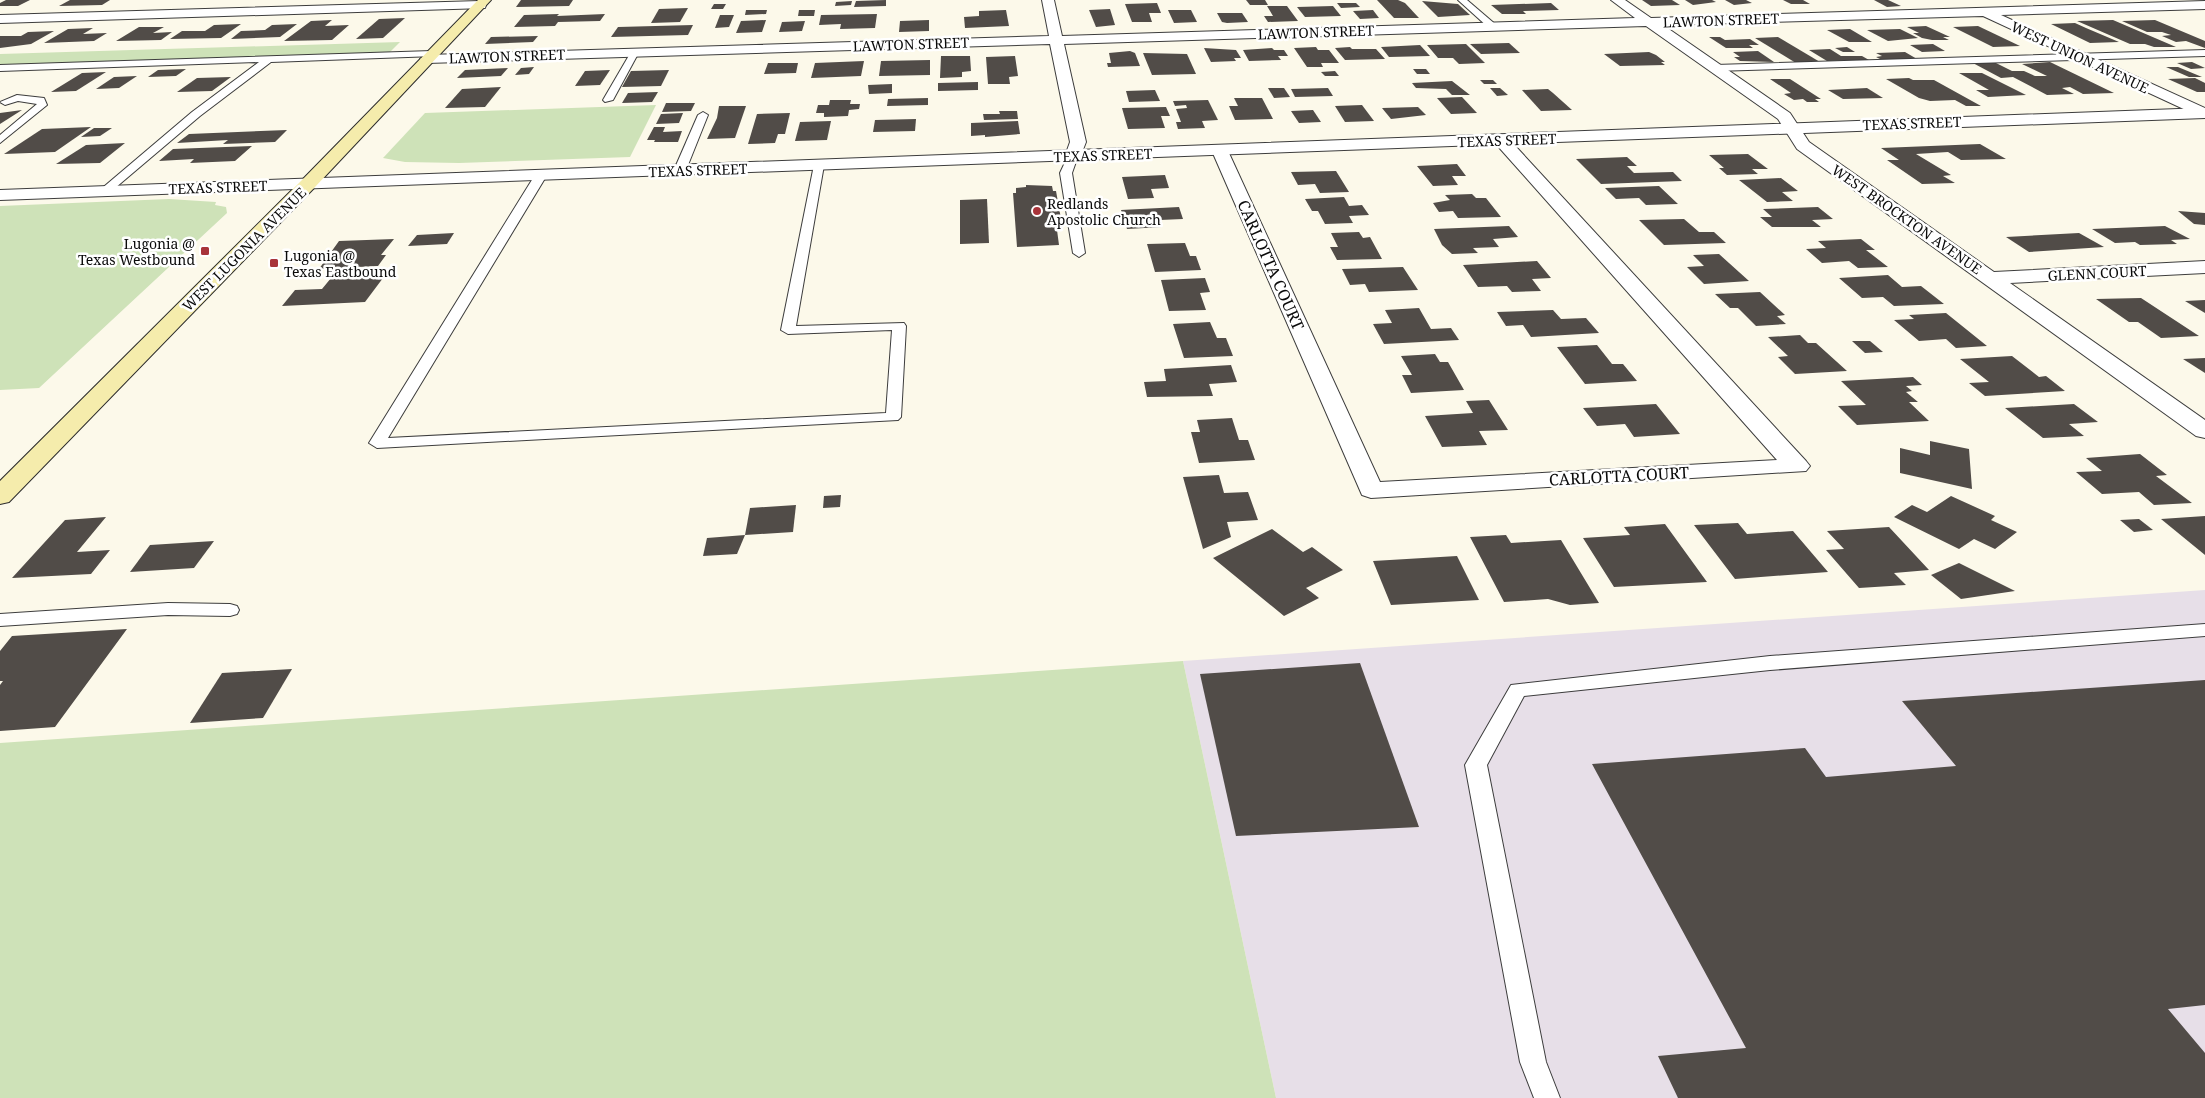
<svg xmlns="http://www.w3.org/2000/svg" width="2205" height="1098" viewBox="0 0 2205 1098" font-family="'Noto Serif',serif">
  <style>
    .industrial { fill: #e7dfe8 }
    .green { fill: #cee2b8 }
    .building { fill: #514c48 }
    .lines { fill: none; stroke-linecap: round; stroke-linejoin: round }
    .service-casing { stroke: #3d3d3d; stroke-width: 2 }
    .minor-casing { stroke: #3d3d3d; stroke-width: 2 }
    .tertiary-casing { stroke: #3d3d3d; stroke-width: 2 }
    .secondary-casing { stroke: #2c2c2c; stroke-width: 2 }
    .service { fill: #fff; fill-rule: evenodd }
    .minor { fill: #fff; fill-rule: evenodd }
    .tertiary { fill: #fff; fill-rule: evenodd }
    .secondary { fill: #f5ecac; fill-rule: evenodd }
    .poi-dot { fill: #a8343a; stroke: #fff; stroke-width: 2 }
    .labels { text-anchor: middle; dominant-baseline: central; stroke-width: 5; stroke-linejoin: round; paint-order: stroke }
    .far-street-label { font-size: 14px; fill: #0a0a0a; stroke: #fff }
    .far-poi-label { font-size: 14px; fill: #0a0a0a; stroke: #fff; text-anchor: start }
    .street-label { font-size: 16px; fill: #0a0a0a; stroke: #fff }
  </style>
  <rect width="100%" height="100%" fill="#fcf9ea"/>
  <path class="industrial" d="M2205,590v508h-929l-93,-437z"/>
  <g class="green">
    <path d="M400,42l-11,11 -389,12v-11z"/>
    <path d="M656,105l-26,52 -171,6 -54,-1 -22,-4 42,-45z"/>
    <path d="M169,199l47,3 -1,3 11,2 1,6 -188,175 -39,2v-184z"/>
    <path d="M1183,661l93,437h-1276v-355z"/>
  </g>
  <g class="building">
    <path d="M6,0h24l-12,6h-18v-3z"/>
    <path d="M70,0h40l-8,5 -43,1z"/>
    <path d="M521,0h52l-4,6 -53,1z"/>
    <path d="M886,0v6l-32,1 2,-6z"/>
    <path d="M1246,0h19l3,5h-18z"/>
    <path d="M1377,0h21l7,3 14,15h-25z"/>
    <path d="M1642,0h30l8,5 -29,1z"/>
    <path d="M1685,0h27l4,2 -23,3z"/>
    <path d="M1725,0h21l6,3 -18,2z"/>
    <path d="M1783,0h20l7,4h-19z"/>
    <path d="M1874,0h14l13,6 -14,1z"/>
    <path d="M852,1l-1,4 -16,1 1,-4z"/>
    <path d="M1422,1l36,3 12,11 -32,2z"/>
    <path d="M1157,3l4,10h-12l3,9h-20l-7,-18z"/>
    <path d="M1337,3h19l4,4 -19,1z"/>
    <path d="M1551,3l8,7 -36,1 3,3h-24l-11,-9z"/>
    <path d="M714,4h12l-3,5h-12z"/>
    <path d="M1267,6h20l11,15 -30,1 -4,-6h9z"/>
    <path d="M1333,6l8,10 -36,1 -8,-10z"/>
    <path d="M688,8l-8,14 -29,1 8,-14z"/>
    <path d="M1110,9l5,16 -19,2 -7,-17z"/>
    <path d="M746,10h21l-1,4 -21,1z"/>
    <path d="M799,10h16l-1,6h-16z"/>
    <path d="M1006,10l3,16 -44,2 -1,-11 15,-1v-5z"/>
    <path d="M1168,10h23l6,12 -23,1z"/>
    <path d="M1373,10l6,8 -19,1 -7,-8z"/>
    <path d="M1217,13h25l6,9 -21,1 -5,-1z"/>
    <path d="M559,14l-2,2 48,-2 -5,7 -42,1 -3,4 -41,1 10,-12z"/>
    <path d="M877,14l-2,14 -35,1 1,-5 -22,1 2,-10z"/>
    <path d="M720,15h14l-5,12 -14,1z"/>
    <path d="M405,18l-22,20 -27,1 23,-20z"/>
    <path d="M332,20l-7,6 24,-1 -17,15 -48,1 27,-20z"/>
    <path d="M766,20l-4,12 -26,1 5,-12z"/>
    <path d="M929,20v11l-30,1 1,-11z"/>
    <path d="M2113,20l63,27h-22l-9,-3h-15l-53,-23z"/>
    <path d="M2155,20l50,21v7l-19,-7 -10,1 -14,-6 9,-1 -9,-3h-15l-25,-11z"/>
    <path d="M805,21l-3,10 -23,1 3,-10z"/>
    <path d="M2075,23l11,5 33,14 -29,1 -39,-19z"/>
    <path d="M241,24l-20,14 -51,1 12,-8h23l9,-6z"/>
    <path d="M297,24l-17,13 -49,2 10,-8 24,-1 7,-5z"/>
    <path d="M693,25l-5,10 -77,2 7,-10z"/>
    <path d="M1926,26l24,11h-7l6,3h-17l-10,-2 -9,-5h6l-12,-6z"/>
    <path d="M1978,26l42,20 -27,1 -40,-20z"/>
    <path d="M139,27h25l-11,6 19,-1 -11,8 -45,1z"/>
    <path d="M93,28l-10,6 24,-1 -13,8 -50,2 24,-14z"/>
    <path d="M1850,29l22,13h-23l-22,-12z"/>
    <path d="M1900,29l18,9 -30,3 -21,-11z"/>
    <path d="M54,31l-23,13 -31,4v-12h21l7,-4z"/>
    <path d="M538,36l-5,6 -48,2 6,-7z"/>
    <path d="M1709,37h11l5,3 25,-1 9,6h-10l4,3h-27z"/>
    <path d="M1778,37l42,25 -24,1 -41,-25z"/>
    <path d="M1509,43l11,10 -39,1 -11,-10z"/>
    <path d="M1466,44l19,19 -26,1 -6,-6h-15l-11,-13z"/>
    <path d="M1933,44l12,7 -23,1 -12,-7z"/>
    <path d="M1420,45l10,11 -41,1 -8,-10z"/>
    <path d="M1316,47l2,3h11l10,13h-18l2,4h-16l-13,-19z"/>
    <path d="M1350,47l2,2h24l9,10 -40,1 -10,-12z"/>
    <path d="M1847,47l8,5h-12l-8,-4z"/>
    <path d="M1204,48l32,2 5,8h-7l2,3 -25,1z"/>
    <path d="M1272,48l2,2h10l4,6h-10l3,4 -32,1 -6,-11z"/>
    <path d="M1830,49l11,7h21l7,4 -42,1 -18,-11z"/>
    <path d="M1130,51l5,2 5,13 -32,1 -1,-4h4l-2,-10z"/>
    <path d="M1758,51l16,11 -34,-1 -6,-4h6l-7,-5z"/>
    <path d="M1649,52l7,3 9,7h-4l4,3 -45,1 -16,-12z"/>
    <path d="M1905,52l12,7 -35,1 -6,-3 6,-1 -6,-3z"/>
    <path d="M1143,53l44,1 9,20 -44,1z"/>
    <path d="M941,56h29l1,15 -9,1v5l-22,1z"/>
    <path d="M1015,56l3,20 -9,1 1,7h-22l-2,-27z"/>
    <path d="M930,60v15l-51,1 2,-15z"/>
    <path d="M864,61l-3,15 -50,2 4,-15z"/>
    <path d="M1992,61l20,10h12l11,5h12l-25,-12 28,-2 64,31 -31,1 -13,-7 -8,1 12,6 -27,1 -34,-18 -12,1 -30,-16z"/>
    <path d="M2192,62l13,6 -14,1 -14,-6z"/>
    <path d="M768,63h30l-2,10 -32,1z"/>
    <path d="M534,67l-5,7 -14,1 6,-7z"/>
    <path d="M2166,67h12l24,10h-13z"/>
    <path d="M508,68l-7,8 -44,2 8,-8z"/>
    <path d="M186,69l-10,7 -28,1 10,-7z"/>
    <path d="M1413,69h13l4,5h-13z"/>
    <path d="M610,70l-10,15 -25,1 10,-15z"/>
    <path d="M669,70l-8,16 -39,1 9,-16z"/>
    <path d="M1335,71l4,5h-14l-4,-4z"/>
    <path d="M106,72l-30,19 -25,1 31,-19z"/>
    <path d="M1959,73h23l44,22 -38,2 -12,-7h13z"/>
    <path d="M137,76l-18,12 -23,1 18,-12z"/>
    <path d="M231,77l-19,14 -35,1 20,-14z"/>
    <path d="M1909,78l4,2h21l47,26h-15l-11,-6 -25,1 -11,-3 -33,-19z"/>
    <path d="M2195,78l10,5v9h-8l-29,-13z"/>
    <path d="M1770,79h20l31,20h-6l4,3h-12l-4,-3 -9,1 -10,-6 7,-1z"/>
    <path d="M1480,80h13l4,4h-13z"/>
    <path d="M1452,81l18,14h-18l-6,-6 -30,-1 -4,-5z"/>
    <path d="M978,82v8l-40,1v-8z"/>
    <path d="M892,84v9l-23,1 -1,-9z"/>
    <path d="M501,87l-16,20 -40,1 17,-19z"/>
    <path d="M1268,88h16l6,9 -16,1z"/>
    <path d="M1328,88l5,8 -38,1 -4,-8z"/>
    <path d="M1490,88h10l8,7 -11,1z"/>
    <path d="M1867,88l16,10 -40,1 -15,-9z"/>
    <path d="M1548,89l5,4 19,17 -31,1 -19,-21z"/>
    <path d="M1155,90l5,11 -31,1 -3,-11z"/>
    <path d="M658,92l-6,10 -30,1 6,-10z"/>
    <path d="M1462,97l15,16 -26,1 -14,-16z"/>
    <path d="M928,98v7l-41,1 1,-7z"/>
    <path d="M1234,98h28l11,21 -38,1 -6,-14h9z"/>
    <path d="M830,100h21l-1,4h10l-1,5 -10,1 -1,6 -24,1v-4h-8l2,-8h11z"/>
    <path d="M1208,100l10,20 -16,1 3,7 -27,1 -2,-7h5l-5,-13 11,-1 -1,-3 -11,1 -2,-5z"/>
    <path d="M666,103h29l-4,8 -29,1z"/>
    <path d="M1362,105l12,16 -29,1 -10,-16z"/>
    <path d="M719,106h27l-11,32 -28,1 10,-21z"/>
    <path d="M1166,107l4,9h-9l4,12 -37,1 -6,-21z"/>
    <path d="M1418,107l8,8 -35,4 -9,-11z"/>
    <path d="M22,110l-22,14v-11z"/>
    <path d="M1313,110l8,12 -22,1 -8,-12z"/>
    <path d="M999,111h18l1,8 -34,1 -1,-6h17z"/>
    <path d="M683,113l-4,10 -23,1 5,-10z"/>
    <path d="M790,113l-5,21h-7l-3,9 -27,1 9,-30z"/>
    <path d="M916,119l-1,12 -42,1 2,-12z"/>
    <path d="M831,121l-4,19 -32,1 5,-19z"/>
    <path d="M1018,121l2,13 -35,3v-2l-14,1v-13z"/>
    <path d="M91,127l-36,25 -51,2 38,-25z"/>
    <path d="M654,127h11l-2,5 19,-1 -4,11h-24l1,-2h-8z"/>
    <path d="M94,128h18l-12,8 -19,1z"/>
    <path d="M287,130l-12,12 -52,2 5,-4 -51,3 12,-9z"/>
    <path d="M125,143l-25,20 -44,1 30,-19z"/>
    <path d="M1980,144l26,15 -45,1 -13,-8 -32,2 35,21 -8,1 12,7 -33,1 -35,-24h12l-18,-12z"/>
    <path d="M252,146l-17,15 -45,2 4,-4 -35,2 14,-12z"/>
    <path d="M1748,154l20,15h-16l6,5 -31,1 -8,-7h5l-15,-13z"/>
    <path d="M1627,157l10,9h-10l7,7 39,-1 9,9 -81,3 -25,-25z"/>
    <path d="M1457,164l9,12h-14l6,9 -25,1 -16,-20z"/>
    <path d="M1336,171l13,21 -29,1 -5,-9 -17,1 -7,-13z"/>
    <path d="M1165,175l4,13 -18,1 3,9 -26,1 -6,-22z"/>
    <path d="M1781,178l17,13 -16,1 11,9 -26,1 -28,-22z"/>
    <path d="M1026,185l26,1 1,5h3l7,39h-6l2,15 -42,2 -4,-54h3v-5l10,-1z"/>
    <path d="M1659,186l19,18 -32,1 -7,-7 -23,1 -11,-11z"/>
    <path d="M1472,194l4,4h10l15,19 -43,1 -5,-7 -14,1 -6,-9 17,-3 -5,-5z"/>
    <path d="M1344,197l5,9 13,-1 7,10 -20,1 4,7 -28,1 -7,-13h-6l-7,-12z"/>
    <path d="M987,199l2,44 -29,1v-44z"/>
    <path d="M1179,207l4,12 -23,1 2,7 -35,2 -6,-19z"/>
    <path d="M1818,207l15,12 -21,1 9,7h-49l-12,-10h12l-9,-8z"/>
    <path d="M2178,211l27,2v12l-11,-1z"/>
    <path d="M1684,219l15,13h15l12,11 -62,2 -25,-25z"/>
    <path d="M1509,226l9,11 -25,2 6,8 -26,1 5,5 -26,1 -10,-9 -8,-16z"/>
    <path d="M2165,226l25,13 -19,1 6,4 -37,1 -5,-3 -20,1 -23,-14z"/>
    <path d="M1359,232l4,6 7,-1 12,22 -45,1 -7,-13h8l-7,-14z"/>
    <path d="M454,233l-7,11 -39,2 9,-11z"/>
    <path d="M2079,233l25,14 -75,5 -23,-15z"/>
    <path d="M394,239l-13,16h5l-8,11 -59,3 20,-28z"/>
    <path d="M1861,239l14,11h-9l22,17 -30,1 -9,-7 -27,2 -16,-14 20,-1 -8,-7z"/>
    <path d="M1185,243l5,13h6l5,14 -46,2 -8,-28z"/>
    <path d="M1719,254l30,27 -45,3 -17,-17 17,-1 -11,-11z"/>
    <path d="M1537,261l14,17 -19,1 9,12 -29,1 -5,-6 -29,1 -15,-22z"/>
    <path d="M1403,267l15,23 -49,2 -4,-8 -15,1 -8,-16z"/>
    <path d="M389,270l-24,32 -83,4 13,-16 27,-1 14,-17z"/>
    <path d="M1888,275l14,12 19,-1 23,18 -50,2 -11,-9 -21,1 -23,-20z"/>
    <path d="M1205,278l5,14 -10,1 6,17 -37,1 -8,-31z"/>
    <path d="M1760,292l25,23 -8,1 9,8 -30,2 -18,-18h-8l-15,-14z"/>
    <path d="M2141,298l58,38 -38,2 -23,-16h-9l-33,-23z"/>
    <path d="M2205,300v13l-20,-12z"/>
    <path d="M1419,308l12,21 20,-1 8,12 -75,4 -11,-20 19,-1 -7,-13z"/>
    <path d="M1553,310l8,9 25,-1 13,15 -68,4 -8,-12 -17,1 -9,-14z"/>
    <path d="M1946,313l41,33 -31,2 -10,-9 -27,2 -25,-21 20,-1 -5,-4z"/>
    <path d="M1210,322l7,16h9l7,18 -49,2 -11,-34z"/>
    <path d="M1800,335l8,8h8l31,28 -52,3 -17,-17 10,-1 -20,-19z"/>
    <path d="M1852,341h18l13,11 -18,1z"/>
    <path d="M1597,345l15,19h11l14,17 -52,3 -28,-37z"/>
    <path d="M1435,354l5,8h8l16,28 -53,3 -9,-18h10l-11,-19z"/>
    <path d="M2012,356l27,21 7,-1 19,15 -80,5 -16,-13 20,-1 -29,-23z"/>
    <path d="M2205,358v15l-22,-14z"/>
    <path d="M1231,365l6,17 -28,2 4,12 -66,1 -3,-15 22,-1 -2,-12z"/>
    <path d="M1913,377l9,8 -16,1 6,5 -6,1 12,10h-9l20,19 -72,4 -19,-19 28,-1 -25,-24z"/>
    <path d="M1489,400l19,30 -29,1 8,14 -45,2 -17,-31 48,-3 -7,-12z"/>
    <path d="M1656,404l24,30 -46,3 -9,-13 -28,2 -14,-18z"/>
    <path d="M2074,404l24,18 -29,2 15,12 -41,2 -38,-30z"/>
    <path d="M1232,418l7,22h9l7,20 -56,3 -8,-31h9l-3,-12z"/>
    <path d="M1930,441l39,8 3,40 -72,-16v-25l30,7z"/>
    <path d="M2140,454l27,21 -11,1 36,27 -38,2 -15,-13 -37,2 -26,-22 26,-1 -16,-13z"/>
    <path d="M1219,475l5,18 24,-1 10,28 -31,2 4,15 -28,12 -20,-72z"/>
    <path d="M841,495l-1,12 -17,1 1,-12z"/>
    <path d="M1951,496l44,20 -4,4 26,12 -22,17 -21,-10 -15,10 -65,-32 18,-12 15,7z"/>
    <path d="M796,505l-3,27 -48,3 5,-27z"/>
    <path d="M2205,516v39l-44,-36z"/>
    <path d="M106,517l-29,35 33,-2 -19,24 -79,4 53,-58z"/>
    <path d="M2139,519l14,11 -19,2 -14,-12z"/>
    <path d="M1738,523l9,11 46,-3 35,41 -93,7 -41,-54z"/>
    <path d="M1665,524l42,58 -93,5 -31,-49 47,-3 -6,-8z"/>
    <path d="M1889,527l40,43 -35,3 12,12 -47,3 -33,-38 18,-1 -17,-18z"/>
    <path d="M1272,529l31,23 9,-5 31,23 -37,18 13,10 -35,18 -71,-58z"/>
    <path d="M745,535l-8,19 -34,2 4,-18z"/>
    <path d="M1506,535l5,8 50,-3 38,63 -29,2 -22,-6 -44,3 -34,-65z"/>
    <path d="M214,541l-20,27 -64,4 20,-27z"/>
    <path d="M1457,556l22,44 -88,5 -18,-44z"/>
    <path d="M1959,563l56,28 -54,8 -30,-24z"/>
    <path d="M127,629l-72,98 -55,4v-46l3,-4h-3v-30l12,-15z"/>
    <path d="M1360,663l59,164 -183,9 -36,-162z"/>
    <path d="M292,669l-29,49 -73,5 32,-50z"/>
    <path d="M2205,680v325l-37,4 37,44v45h-527l-20,-42 88,-8 -154,-284 213,-16 21,29 130,-11 -54,-65z"/>
  </g>
  <g class="lines">
    <defs>
      <g id="service">
        <path d="M1458,0h9l28,24v4h-6z"/>
        <path d="M635,49l4,3 -26,48 -8,2 -2,-2 28,-48z"/>
        <path d="M2205,50v6l-490,15 -5,-3 5,-3z"/>
        <path d="M432,51l3,1v4l-164,6 -71,54 -92,78 -4,1 -6,-3 2,-2 92,-78 67,-50 -259,9v-6z"/>
        <path d="M17,95l27,3 3,7 -47,38v-8l37,-31 -19,-3 -13,4 -5,-3z"/>
        <path d="M703,112l5,3 -22,55 -6,3 -4,-1 -2,-2 24,-55z"/>
        <path d="M1073,153l5,3 -6,17 13,80 -6,4 -6,-4 -13,-80 8,-17z"/>
        <path d="M819,162l5,3 -28,161 108,-3 2,3 -5,91 -3,3 -521,28 -8,-5 166,-268 6,-3 6,3 -159,263 498,-25 6,-83 -104,4 -7,-4 33,-165z"/>
        <path d="M168,603l62,1 7,2 2,4 -2,4 -7,2 -62,-1 -168,11v-12z"/>
        <path d="M2205,624v12l-435,34 -246,26 -37,69 59,297 14,36h-26l-14,-36 -55,-297 46,-80 259,-29z"/>
      </g>
      <g id="minor">
        <path d="M1042,0h12l8,36 573,-18 -24,-18h14l26,18 554,-17v8l-204,6 204,93v9l-2,1 -220,-102 -320,9 127,88 19,29 185,130 211,-11v12l-195,10 195,137v18l-9,-2 -399,-287 -19,-30 -132,-93 -582,18 22,98 -7,18h-12l-2,-4 5,-14 -20,-98 -623,19 -7,-4 7,-4 622,-19z"/>
        <path d="M480,1l5,1 1,3 -1,3 -485,15v-8z"/>
        <path d="M1501,135l6,2 299,324 4,5 -4,5 -435,27 -9,-3 -150,-344 2,-4h12l2,4 152,331 397,-22 -282,-317 -2,-3 2,-3z"/>
      </g>
      <path id="tertiary" d="M2205,108v10l-2205,82v-10z"/>
      <path id="secondary" d="M478,0h13l-176,187 -306,315 -9,2v-23l303,-302z"/>
    </defs>
    <use href="#service" class="service-casing"/>
    <use href="#minor" class="minor-casing"/>
    <use href="#tertiary" class="tertiary-casing"/>
    <use href="#secondary" class="secondary-casing"/>
    <use href="#service" class="service"/>
    <use href="#minor" class="minor"/>
    <use href="#tertiary" class="tertiary"/>
    <use href="#secondary" class="secondary"/>
  </g>
  <g class="poi-dot">
    <circle cx="1037" cy="211" r="5"/>
    <rect x="200" y="246" width="10" height="10" rx="2.5"/>
    <rect x="269" y="258" width="10" height="10" rx="2.5"/>
  </g>
  <g class="labels">
    <g class="far-street-label">
      <text transform="translate(1721 20) rotate(-2)">LAWTON STREET</text>
      <text transform="translate(1316 32) rotate(-2)">LAWTON STREET</text>
      <text transform="translate(911 44) rotate(-2)">LAWTON STREET</text>
      <text transform="translate(507 56) rotate(-2)">LAWTON STREET</text>
      <text transform="translate(2080 57) rotate(25)">WEST UNION AVENUE</text>
      <text transform="translate(1912 123) rotate(-2)">TEXAS STREET</text>
      <text transform="translate(1507 140) rotate(-2)">TEXAS STREET</text>
      <text transform="translate(1103 155) rotate(-2)">TEXAS STREET</text>
      <text transform="translate(698 170) rotate(-2)">TEXAS STREET</text>
      <text transform="translate(218 187) rotate(-2)">TEXAS STREET</text>
      <text transform="translate(1907 219) rotate(35)">WEST BROCKTON AVENUE</text>
      <text transform="translate(244 249) rotate(-45)">WEST LUGONIA AVENUE</text>
      <text transform="translate(2097 273) rotate(-3)">GLENN COURT</text>
    </g>
    <g class="far-poi-label">
      <text x="1047" y="203">Redlands<tspan x="1047" dy="16">Apostolic Church</tspan></text>
      <text x="195" y="243" text-anchor="end">Lugonia @<tspan x="195" dy="16">Texas Westbound</tspan></text>
      <text x="284" y="255">Lugonia @<tspan x="284" dy="16">Texas Eastbound</tspan></text>
    </g>
    <g class="street-label">
      <text transform="translate(1271 265) rotate(66)">CARLOTTA COURT</text>
      <text transform="translate(1619 476) rotate(-3)">CARLOTTA COURT</text>
    </g>
  </g>
</svg>
